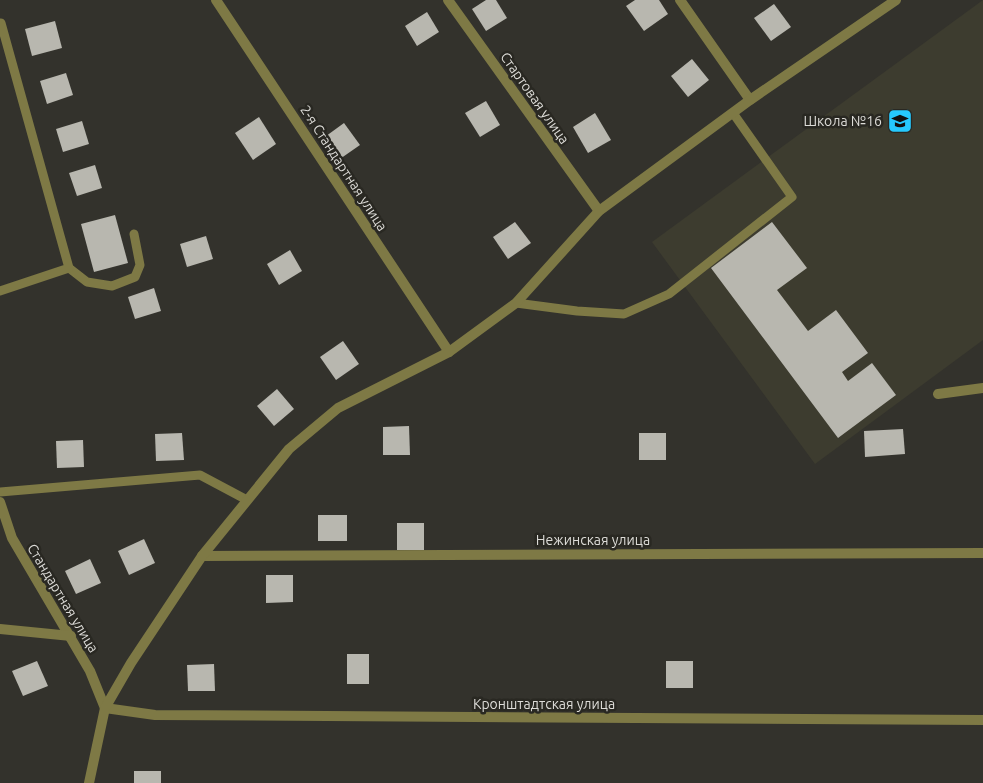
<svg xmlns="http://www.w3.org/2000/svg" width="983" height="783" viewBox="0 0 983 783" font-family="Ubuntu,sans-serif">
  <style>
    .built { fill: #3d3c2f }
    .building { fill: #b8b7af }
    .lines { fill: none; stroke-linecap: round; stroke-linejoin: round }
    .service { stroke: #7e7945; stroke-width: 9 }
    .minor { stroke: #7e7945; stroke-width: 10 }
    .tertiary { stroke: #7e7945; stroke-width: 10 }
    .labels { text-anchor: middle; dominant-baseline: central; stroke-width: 5; stroke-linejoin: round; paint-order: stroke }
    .street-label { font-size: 14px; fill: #dddcd8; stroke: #292822 }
    .poi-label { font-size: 14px; fill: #dddcd8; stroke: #292822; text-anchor: end }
  </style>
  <rect width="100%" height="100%" fill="#33322c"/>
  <path class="built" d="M983,0v340l-168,124 -163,-222z"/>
  <g class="building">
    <path d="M486,0h10l11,18 -21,13 -14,-22z"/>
    <path d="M635,0h24l9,14 -24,17 -18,-25z"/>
    <path d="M774,4l17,23 -20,14 -17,-23z"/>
    <path d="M427,12l12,20 -22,14 -12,-20z"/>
    <path d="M55,21l7,27 -30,8 -7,-27z"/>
    <path d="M692,59l17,21 -21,17 -17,-21z"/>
    <path d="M66,73l7,22 -26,9 -7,-23z"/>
    <path d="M486,101l14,24 -20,12 -15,-24z"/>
    <path d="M595,113l16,27 -23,13 -15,-26z"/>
    <path d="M259,117l17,27 -23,16 -18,-27z"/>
    <path d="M82,121l7,23 -26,8 -7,-23z"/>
    <path d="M344,123l16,22 -23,16 -15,-22z"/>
    <path d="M95,165l7,23 -25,8 -8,-23z"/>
    <path d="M115,215l13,48 -34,9 -13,-48z"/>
    <path d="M515,222l16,21 -23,16 -15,-22z"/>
    <path d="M772,222l35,46 -30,22 31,41 28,-21 32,43 -26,19 6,9 24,-18 24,32 -58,43 -127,-170z"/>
    <path d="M206,236l7,23 -26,8 -7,-23z"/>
    <path d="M290,250l12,21 -23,14 -12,-21z"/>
    <path d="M154,288l7,23 -26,8 -7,-22z"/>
    <path d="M343,341l16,23 -23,16 -16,-23z"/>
    <path d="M277,389l17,20 -20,17 -17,-20z"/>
    <path d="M409,426l1,29h-27v-28z"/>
    <path d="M903,429l2,25 -40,3 -1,-26z"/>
    <path d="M182,433l2,27 -28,1 -1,-27z"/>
    <rect x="639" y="433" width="27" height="27"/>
    <path d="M83,440l1,27 -27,1 -1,-27z"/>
    <rect x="318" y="515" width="29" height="26"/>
    <rect x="397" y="523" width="27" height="27"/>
    <path d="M144,539l11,24 -26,12 -11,-24z"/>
    <path d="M90,559l11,24 -25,11 -11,-23z"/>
    <path d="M266,575h27v27l-27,1z"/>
    <rect x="347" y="654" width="22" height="30"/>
    <path d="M37,661l11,25 -25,10 -11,-25z"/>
    <rect x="666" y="661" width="27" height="27"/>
    <path d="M214,664l1,27h-27l-1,-26z"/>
    <rect x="134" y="771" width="27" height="12"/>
  </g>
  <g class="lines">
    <g class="service">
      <path d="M69,268l18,14 25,4 23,-9 5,-12 -6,-31"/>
      <path d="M0,291l69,-23 -68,-245"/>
      <path d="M516,303l61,8 47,3 45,-20 123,-97 -59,-84"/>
      <path d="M0,492l200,-17 47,25"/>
    </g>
    <g class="minor">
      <path d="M216,0l233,352"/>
      <path d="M448,0l151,211"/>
      <path d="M680,0l70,100"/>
      <path d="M938,394l45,-6"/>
      <path d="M0,502l12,36 78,133 15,37 50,7 828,5"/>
      <path d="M202,556l781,-3"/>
      <path d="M0,629l71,7"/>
    </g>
    <path class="tertiary" d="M89,783l16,-75 26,-45 71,-107 87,-107 49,-41 111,-56 67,-49 83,-92 151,-111 146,-100"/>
  </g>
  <defs>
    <symbol id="school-square" viewBox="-11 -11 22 22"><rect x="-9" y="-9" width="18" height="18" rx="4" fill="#26c9fe" stroke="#292822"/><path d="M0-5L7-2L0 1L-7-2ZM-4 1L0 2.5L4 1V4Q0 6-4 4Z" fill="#111"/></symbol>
  </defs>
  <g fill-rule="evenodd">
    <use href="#school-square" x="886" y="107" width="28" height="28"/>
  </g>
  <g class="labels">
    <g class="street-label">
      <text transform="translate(535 98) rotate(55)">Стартовая улица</text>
      <text transform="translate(344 168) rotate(57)">2-я Стандартная улица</text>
      <text x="593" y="540">Нежинская улица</text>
      <text transform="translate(63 598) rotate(59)">Стандартная улица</text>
      <text x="544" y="704">Кронштадтская улица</text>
    </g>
    <g class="poi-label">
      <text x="882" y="121">Школа №16</text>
    </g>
  </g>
</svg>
